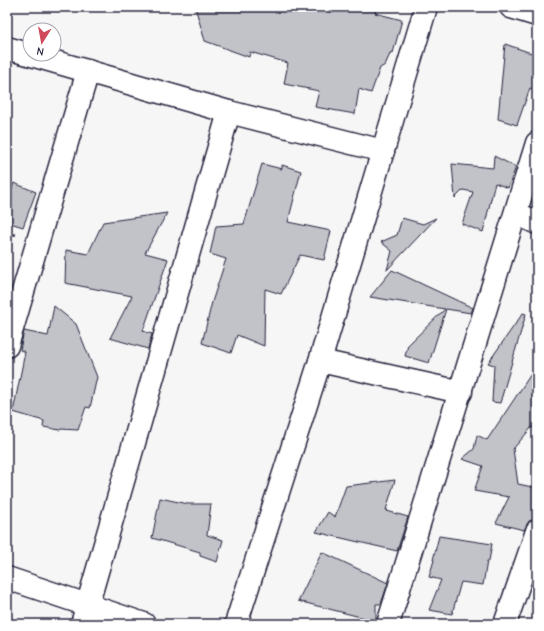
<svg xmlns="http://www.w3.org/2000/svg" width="544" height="631" viewBox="0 0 544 631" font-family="'Comic Neue',sans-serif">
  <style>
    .building { fill: #c2c2c9; stroke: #22223b }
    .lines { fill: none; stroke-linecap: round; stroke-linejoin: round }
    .minor-casing { stroke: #22223b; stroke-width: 25 }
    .path { stroke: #22223b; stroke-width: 2.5; stroke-dasharray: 3 3; stroke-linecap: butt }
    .minor { stroke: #fff; stroke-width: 22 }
  </style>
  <rect width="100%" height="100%" fill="#f6f6f7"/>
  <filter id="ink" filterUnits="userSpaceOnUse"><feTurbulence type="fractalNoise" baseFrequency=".025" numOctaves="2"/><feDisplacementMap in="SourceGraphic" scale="8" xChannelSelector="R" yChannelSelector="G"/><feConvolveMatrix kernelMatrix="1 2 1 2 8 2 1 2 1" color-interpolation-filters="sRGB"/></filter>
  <g filter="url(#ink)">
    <g class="building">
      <path d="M195,7h167l14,4 -1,2 27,7 -9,33 -2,-1 -6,13 -5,3 -9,25 -12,-4 -4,25 -40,-7 4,-16 -35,-7 4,-21 -38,-11 -1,5 -44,-16z"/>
      <path d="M505,44l32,11v36l-7,-3 -13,37 -19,-6z"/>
      <path d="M494,156l22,11 -8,21 -13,-5 -12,49 -21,-8 11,-32 -10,-2 -8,8 -3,-34 41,4z"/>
      <path d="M262,164l20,5v-4l19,6 -13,51 43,9 -7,29 -24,-5 -19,39 -16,-5 -1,57 -27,-11 -6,18 -29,-10 10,-41 14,-43 -16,-5 6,-28 28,-2z"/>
      <path d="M14,183l22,9 -13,35 -16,-5v-32l4,1z"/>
      <path d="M167,213l-22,40 23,6 -25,72 9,3 -4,15 -38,-11 22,-42 -67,-13 1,-33 22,4 15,-32z"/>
      <path d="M402,218l21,6 13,-6 -49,52 5,-19 -11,-9 16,-7z"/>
      <path d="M392,270l81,38 -2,5 -25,-4 -17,54 -24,-7 3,-11 37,-36 -75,-12z"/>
      <path d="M54,306l22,18 21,53 -7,31 -4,-1 -8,23 -17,-1 -1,1 -17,-3 1,-6 -31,-9 12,-60 -5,-2 4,-19 24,5z"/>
      <path d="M523,313l3,1 -26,89 -8,-1 2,-37 -6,-2z"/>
      <path d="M537,365v64l-5,-2 -19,22 5,35 19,4v31l-8,2 -5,9 -28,-7 13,-26 -35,-6 9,-25 -21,-7 12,-10 3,-14 10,5z"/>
      <path d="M395,480l-9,30h2l-1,1 21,6 -11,34 -81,-19 12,-20 7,5 11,-31z"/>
      <path d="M160,498l28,6h23l-4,31 16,5 -6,22 -17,-6v-4l-48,-14z"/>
      <path d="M439,536l53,8 -3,17h-2l-4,24 -22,-3 -9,32 -23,-4 12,-30 -12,-3 5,-17h-1z"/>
      <path d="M322,552l66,31 -7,21h-5v17l-78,-20z"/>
    </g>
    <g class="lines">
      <defs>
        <g id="minor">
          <path d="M511,7l26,8"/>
          <path d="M7,48l222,64 -147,512"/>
          <path d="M229,112l154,39"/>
          <path d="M516,213l21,10"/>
          <path d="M7,346l81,-275"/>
          <path d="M320,361l141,31"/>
          <path d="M7,578l137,46"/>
          <path d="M236,624l84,-263 106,-354"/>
          <path d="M388,624l149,-481"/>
          <path d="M505,624l32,-93"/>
        </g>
      </defs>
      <use href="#minor" class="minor-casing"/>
      <path class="path" d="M7,233l10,2"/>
      <use href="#minor" class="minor"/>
    </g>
  </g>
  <rect width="544" height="631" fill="none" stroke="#fff" stroke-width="24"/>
  <rect x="12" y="12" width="520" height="607" fill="none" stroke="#22223b" stroke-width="1.5" filter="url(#ink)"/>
  <g transform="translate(42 42) rotate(191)"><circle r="19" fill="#ffffff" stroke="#a7a7b1"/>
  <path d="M0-3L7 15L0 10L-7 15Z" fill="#d1495b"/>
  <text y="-6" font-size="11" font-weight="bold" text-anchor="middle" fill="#22223b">N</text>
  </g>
</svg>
